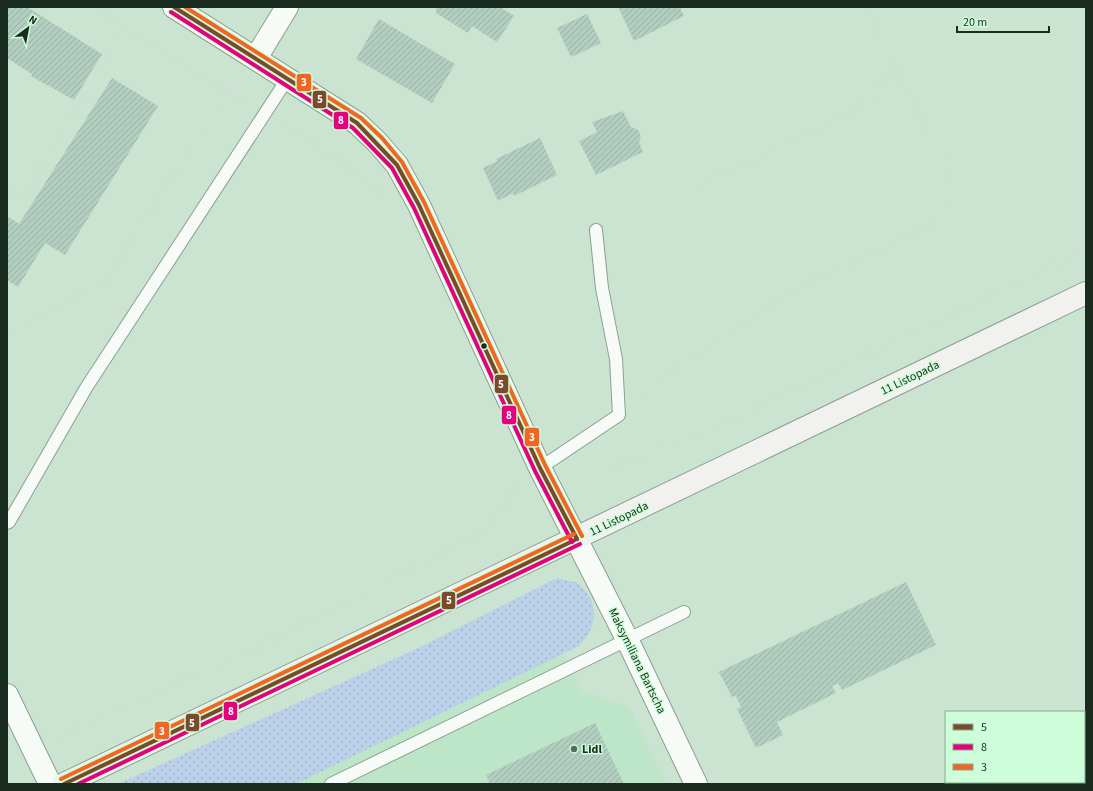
<svg xmlns="http://www.w3.org/2000/svg" width="1093" height="791" viewBox="0 0 1093 791" font-family="'Source Sans 3',sans-serif">
  <style>
    .built { fill: #bce6c7 }
    .grass { fill: url(#grass-dots) }
    .building { fill: url(#building-hatch) }
    .lines { fill: none; stroke-linecap: round; stroke-linejoin: round }
    .service-casing { stroke: #8b9f91; stroke-width: 14 }
    .minor-casing { stroke: #8b9f91; stroke-width: 24 }
    .secondary-casing { stroke: #8b9f91; stroke-width: 24 }
    .path { stroke: #d5ddd7; stroke-width: 2.5; stroke-dasharray: 2 3; stroke-linecap: butt }
    .service { stroke: #f7fbf8; stroke-width: 12 }
    .minor { stroke: #f7fbf8; stroke-width: 22 }
    .secondary { stroke: #f1f2ef; stroke-width: 22 }
    .bus-1-casing { stroke: #cdfdd9; stroke-width: 7 }
    .bus-2-casing { stroke: #cdfdd9; stroke-width: 7 }
    .bus-3-casing { stroke: #cdfdd9; stroke-width: 7 }
    .bus-1 { stroke: #7a4b2a; stroke-width: 4 }
    .bus-2 { stroke: #e5007d; stroke-width: 4 }
    .bus-3 { stroke: #f26522; stroke-width: 4 }
    .bus-dot { fill: #1a2c1f; stroke: #cdfdd9; stroke-width: 1.5 }
    .poi-dot { fill: #586c5d; stroke: #cdfdd9; stroke-width: 1.5 }
    .labels { text-anchor: middle; dominant-baseline: central; stroke-width: 3; stroke-linejoin: round; paint-order: stroke }
    .street-label { font-size: 12px; fill: #1a2c1f; stroke: #cdfdd9 }
    .poi-label { font-size: 12px; font-weight: bold; fill: #1a2c1f; stroke: #cdfdd9; text-anchor: start }
    .line-badge { stroke: #cdfdd9; stroke-width: 1.5 }
    .badge-label { font-size: 11px; text-anchor: middle; font-weight: bold; fill: #fff }
  </style>
  <defs>
    <pattern id="grass-dots" width="8" height="8" patternUnits="userSpaceOnUse"><rect width="8" height="8" fill="#bbd0e9"/><path d="M2 2h.1M6 6h.1" fill="none" stroke="#a0b3c7" stroke-width="1.8" stroke-linecap="round"/></pattern>
    <pattern id="building-hatch" width="6" height="6" patternUnits="userSpaceOnUse"><rect width="6" height="6" fill="#b2cec0"/><path d="M-1 1l2-2M0 6l6-6M5 7l2-2" fill="none" stroke="#98b1a5"/></pattern>
  </defs>
  <rect width="100%" height="100%" fill="#cae4d1"/>
  <path class="built" d="M560,649l22,42 47,16 37,77h-385z"/>
  <path class="grass" d="M557,578l21,5c4,5 11,11 13,17 7,18 0,34 -12,46l-283,138h-178l305,-138z"/>
  <g class="building">
    <path d="M7,7h20l75,47 -28,46 -43,-24 1,-2 -25,-16z"/>
    <path d="M436,7h64l14,9 -17,26 -25,-16 -4,7 -32,-20z"/>
    <path d="M618,7h62l4,9 -50,25z"/>
    <path d="M587,14l14,29 -30,14 -14,-29z"/>
    <path d="M379,19l76,45 -23,39 -76,-44z"/>
    <path d="M112,78l46,28 -93,149 -20,-12 -27,44 -11,-7v-64l12,8z"/>
    <path d="M623,111l8,16 7,3 3,6 -2,6 4,10 -47,23 -17,-34 18,-9 -5,-10z"/>
    <path d="M540,138l17,37 -43,21 -1,-3 -15,8 -15,-33 14,-7 -1,-2z"/>
    <path d="M906,582l30,63 -94,45 -4,-7 -6,3 4,7 -59,29 6,13 -27,13 -19,-39 4,-2 -5,-11 -4,1 -13,-25z"/>
    <path d="M595,723l29,61h-134l-4,-9z"/>
  </g>
  <g class="lines">
    <defs>
      <g id="service">
        <path d="M540,468l79,-53 -3,-56 -14,-71 -6,-58"/>
        <path d="M7,523l2,-1 77,-134 202,-310"/>
        <path d="M331,784l353,-172"/>
      </g>
      <g id="minor">
        <path d="M174,7l183,116 20,19 20,23 22,40 121,263 87,171 69,145"/>
        <path d="M256,58l31,-51"/>
        <path d="M7,695l43,89"/>
      </g>
      <path id="secondary" d="M64,784l1022,-491"/>
    </defs>
    <use href="#service" class="service-casing"/>
    <use href="#minor" class="minor-casing"/>
    <use href="#secondary" class="secondary-casing"/>
    <g class="path">
      <path d="M92,7l154,96"/>
      <path d="M283,125c36,21 70,42 99,72"/>
      <path d="M703,183l143,-68 28,-19 21,-30"/>
      <path d="M7,192l13,8 105,-172"/>
      <path d="M7,330l97,-46 130,-206"/>
      <path d="M640,397l25,-21 111,-74 52,-29 81,-36 20,-13 15,-14 6,-23 -6,-25 -78,-155"/>
      <path d="M580,469h34l93,-39 379,-179"/>
      <path d="M57,737l232,-104 199,-104 30,-43"/>
    </g>
    <use href="#service" class="service"/>
    <use href="#minor" class="minor"/>
    <use href="#secondary" class="secondary"/>
    <defs>
      <g id="bus-1">
        <path d="M174,7l183,116 40,42 22,40 121,263 37,71"/>
        <path d="M64,784l513,-245"/>
      </g>
      <g id="bus-2">
        <path d="M171,12l182,116 39,40 22,40 121,263 37,71"/>
        <path d="M78,784l502,-240"/>
      </g>
      <g id="bus-3">
        <path d="M185,7l176,111 21,20 20,24 22,40 121,263 37,71"/>
        <path d="M61,779l513,-245"/>
      </g>
    </defs>
    <use href="#bus-1" class="bus-1-casing"/>
    <use href="#bus-2" class="bus-2-casing"/>
    <use href="#bus-3" class="bus-3-casing"/>
    <use href="#bus-1" class="bus-1"/>
    <use href="#bus-2" class="bus-2"/>
    <use href="#bus-3" class="bus-3"/>
  </g>
  <circle class="bus-dot" cx="484" cy="346" r="3.5"/>
  <circle class="poi-dot" cx="574" cy="749" r="4"/>
  <g class="labels">
    <g class="street-label">
      <text transform="translate(910 378) rotate(-26)">11 Listopada</text>
      <text transform="translate(619 519) rotate(-26)">11 Listopada</text>
      <text transform="translate(637 661) rotate(64)">Maksymiliana Bartscha</text>
    </g>
    <g class="poi-label">
      <text x="582" y="749">Lidl</text>
    </g>
  </g>
  <g class="line-badge">
    <rect x="296" y="73" width="16" height="19" rx="4" fill="#f26522"/>
    <rect x="312" y="90" width="15" height="19" rx="4" fill="#7a4b2a"/>
    <rect x="333" y="111" width="16" height="19" rx="4" fill="#e5007d"/>
    <rect x="494" y="374" width="15" height="20" rx="4" fill="#7a4b2a"/>
    <rect x="501" y="405" width="16" height="20" rx="4" fill="#e5007d"/>
    <rect x="524" y="427" width="16" height="20" rx="4" fill="#f26522"/>
    <rect x="441" y="591" width="15" height="19" rx="4" fill="#7a4b2a"/>
    <rect x="223" y="701" width="15" height="20" rx="4" fill="#e5007d"/>
    <rect x="185" y="713" width="15" height="19" rx="4" fill="#7a4b2a"/>
    <rect x="154" y="721" width="16" height="19" rx="4" fill="#f26522"/>
  </g>
  <g class="badge-label">
    <text x="304" y="86">3</text>
    <text x="320" y="103">5</text>
    <text x="341" y="124">8</text>
    <text x="501" y="388">5</text>
    <text x="509" y="419">8</text>
    <text x="532" y="441">3</text>
    <text x="449" y="604">5</text>
    <text x="231" y="715">8</text>
    <text x="192" y="727">5</text>
    <text x="162" y="735">3</text>
  </g>
  <rect width="1093" height="791" fill="none" stroke="#1a2c1f" stroke-width="16"/>
  <rect x="945" y="711" width="140" height="72" fill="#cdfdd9" stroke="#85a98f"/>
  <rect x="953" y="724" width="20" height="6" fill="#7a4b2a" stroke="#85a98f"/>
  <text x="981" y="731" font-size="12" fill="#1a2c1f">5</text>
  <rect x="953" y="744" width="20" height="6" fill="#e5007d" stroke="#85a98f"/>
  <text x="981" y="751" font-size="12" fill="#1a2c1f">8</text>
  <rect x="953" y="764" width="20" height="6" fill="#f26522" stroke="#85a98f"/>
  <text x="981" y="771" font-size="12" fill="#1a2c1f">3</text>
  <g transform="translate(28 28) rotate(32)" stroke="#cdfdd9" stroke-width="3" paint-order="stroke">
  <path d="M0-3L7 15L0 10L-7 15Z" fill="#1a2c1f"/>
  <text y="-6" font-size="11" font-weight="bold" text-anchor="middle" fill="#1a2c1f">N</text>
  </g>
  <path d="M957 26v6h92v-6" fill="none" stroke="#1a2c1f" stroke-width="2"/>
  <text x="963" y="26" font-size="12" fill="#1a2c1f" stroke="#cdfdd9" stroke-width="3" paint-order="stroke">20 m</text>
</svg>
